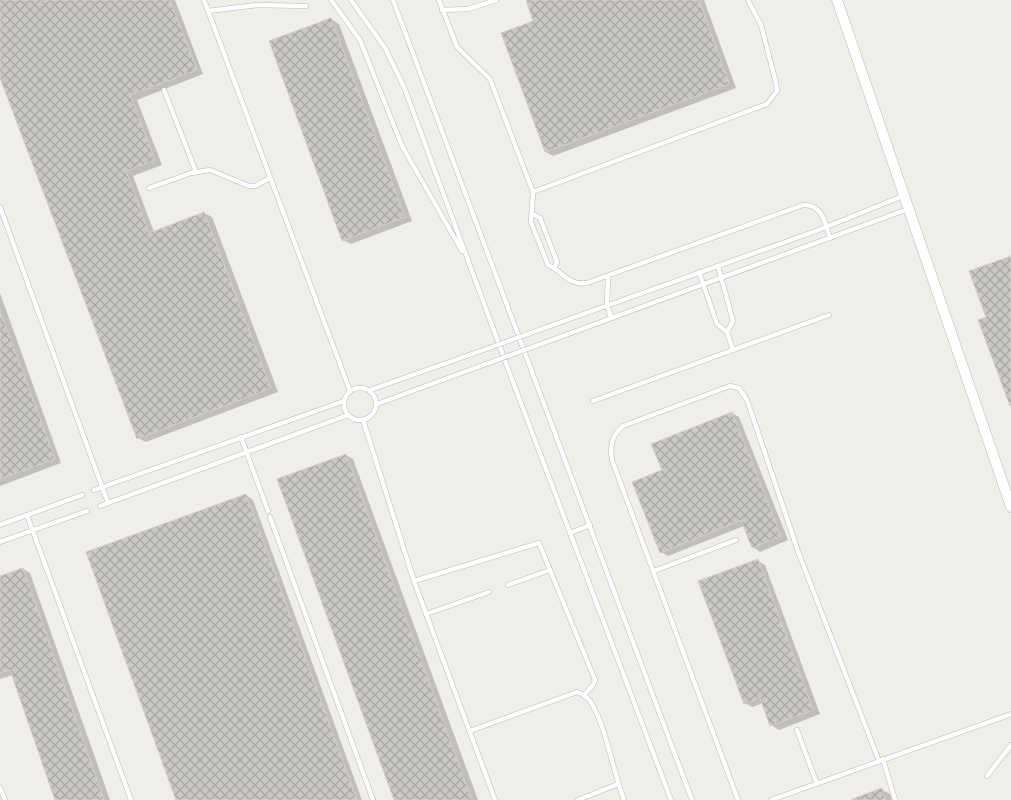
<svg xmlns="http://www.w3.org/2000/svg" width="1011" height="800" viewBox="0 0 1011 800" font-family="'Alegreya Sans',sans-serif">
  <style>
    .shadow { fill: #0003 }
    .building { fill: url(#building-cross-hatch); stroke: #d4d0c6 }
    .lines { fill: none; stroke-linecap: round; stroke-linejoin: round }
    .service-casing { stroke: #b5b7bb; stroke-width: 5.5 }
    .tertiary-casing { stroke: #b5b7bb; stroke-width: 11 }
    .service { stroke: #fff; stroke-width: 4.5 }
    .tertiary { stroke: #fff; stroke-width: 10 }
    .service-bridge-casing { stroke: #b5b7bb; stroke-width: 5.5; stroke-linecap: butt }
    .service-bridge { stroke: #fff; stroke-width: 4.5 }
  </style>
  <defs>
    <pattern id="building-cross-hatch" width="8" height="8" patternUnits="userSpaceOnUse" patternTransform="scale(1.25)"><rect width="8" height="8" fill="#cbc9c4"/><path d="M0 0l8 8M0 8l8-8" fill="none" stroke="#a8a7a3"/></pattern>
  </defs>
  <rect width="100%" height="100%" fill="#f0eee8"/>
  <g class="shadow">
    <path d="M0,0h175l28,74 -66,26 25,65 -29,11 21,56 50,-19 8,4 66,175 -132,50 -8,-4 -138,-364z"/>
    <path d="M527,0h177l32,88 -183,68 -7,-4 -11,-130z"/>
    <path d="M331,19l8,5 73,197 -61,23 -8,-4z"/>
    <path d="M0,293l61,170 -61,23z"/>
    <path d="M732,413l7,4 49,123 -28,12 -7,-5 -9,-21 -76,30 -7,-4 2,-82z"/>
    <path d="M346,455l7,4 125,341h-82z"/>
    <path d="M246,495l7,5 109,300h-184z"/>
    <path d="M758,561l7,4 55,149 -41,16 -8,-5 -8,-22 -11,4 -7,-4z"/>
    <path d="M23,569l7,4 80,227h-53l-44,-125 -13,4v-102z"/>
    <path d="M882,790l8,4 2,6h-40z"/>
  </g>
  <g class="building">
    <path d="M0,0h41l1,2 6,-2h122l27,70 -67,25 25,65 -29,11 23,62 55,-21 67,176 -134,51 -137,-361z"/>
    <path d="M526,0h173l30,84 -184,68 -44,-119 32,-12z"/>
    <path d="M331,18l74,199 -63,24 -73,-200z"/>
    <path d="M1011,256v149l-1,1 -32,-86 8,-3 -17,-46z"/>
    <path d="M0,311l55,148 -55,20z"/>
    <path d="M732,412l49,124 -29,12 -11,-28 -81,33 -28,-71 30,-12 -11,-26z"/>
    <path d="M346,454l126,346h-78l-117,-321z"/>
    <path d="M246,494l111,306h-181l-90,-248z"/>
    <path d="M758,559l55,151 -43,16 -10,-28 -16,6 -46,-123z"/>
    <path d="M23,568l81,232h-49l-45,-130 -10,3v-97z"/>
    <path d="M882,788l4,12h-34v-1z"/>
  </g>
  <g class="lines">
    <defs>
      <g id="service">
        <path d="M204,0l146,391"/>
        <path d="M331,0l29,40 42,106 60,105"/>
        <path d="M351,0l34,48 19,39 106,287 161,426"/>
        <path d="M393,0l299,800"/>
        <path d="M439,0l18,47 33,32 43,113 -2,30 17,43c15,6 20,21 39,18l216,-78c19,-1 22,17 27,33"/>
        <path d="M442,10l26,-1 28,-9"/>
        <path d="M208,11l49,-6 49,1"/>
        <path d="M164,90l32,82"/>
        <path d="M149,188l42,-15 19,-3 39,16h6l15,-8"/>
        <path d="M533,192l234,-88 10,-13 -1,-8 -15,-58 -13,-25"/>
        <path d="M0,207l108,296"/>
        <path d="M533,214l7,4 17,44 -3,6"/>
        <path d="M718,266l15,55 -6,11"/>
        <path d="M699,272l18,52 10,8 6,18"/>
        <path d="M608,276l-1,29 4,12"/>
        <path d="M536,331l280,-100 87,-35"/>
        <path d="M541,344l367,-135"/>
        <circle cx="360" cy="404" r="16"/>
        <path d="M370,390l119,-42"/>
        <path d="M593,401l236,-86"/>
        <path d="M377,404l117,-43"/>
        <path d="M363,420l51,161 81,219"/>
        <path d="M241,437l27,74"/>
        <path d="M94,490l250,-89"/>
        <path d="M100,506l248,-91"/>
        <path d="M27,515l104,285"/>
        <path d="M270,517l103,283"/>
        <path d="M0,525l82,-30"/>
        <path d="M570,533l20,-8"/>
        <path d="M0,542l87,-31"/>
        <path d="M654,571l82,-31"/>
        <path d="M414,581l125,-38 56,137 -2,5 -9,10"/>
        <path d="M508,585l42,-15"/>
        <path d="M426,614l63,-22"/>
        <path d="M797,730l20,54"/>
        <path d="M470,731l107,-39c5,2 10,5 13,9 16,24 23,71 34,99"/>
        <path d="M883,759l12,41"/>
        <path d="M987,776l24,-31"/>
        <path d="M0,788l5,12"/>
        <path d="M578,800l40,-16"/>
        <path d="M738,800l-126,-340c-2,-14 -1,-24 11,-34l107,-40 9,2 8,12 52,154 80,207"/>
        <path d="M771,800l240,-86"/>
      </g>
      <path id="tertiary" d="M837,0l174,507"/>
    </defs>
    <use href="#service" class="service-casing"/>
    <use href="#tertiary" class="tertiary-casing"/>
    <use href="#service" class="service"/>
    <use href="#tertiary" class="tertiary"/>
    <defs>
      <g id="service-bridge">
        <path d="M489,348l47,-17"/>
        <path d="M494,361l47,-17"/>
      </g>
    </defs>
    <use href="#service-bridge" class="service-bridge-casing"/>
    <use href="#service-bridge" class="service-bridge"/>
  </g>
</svg>
